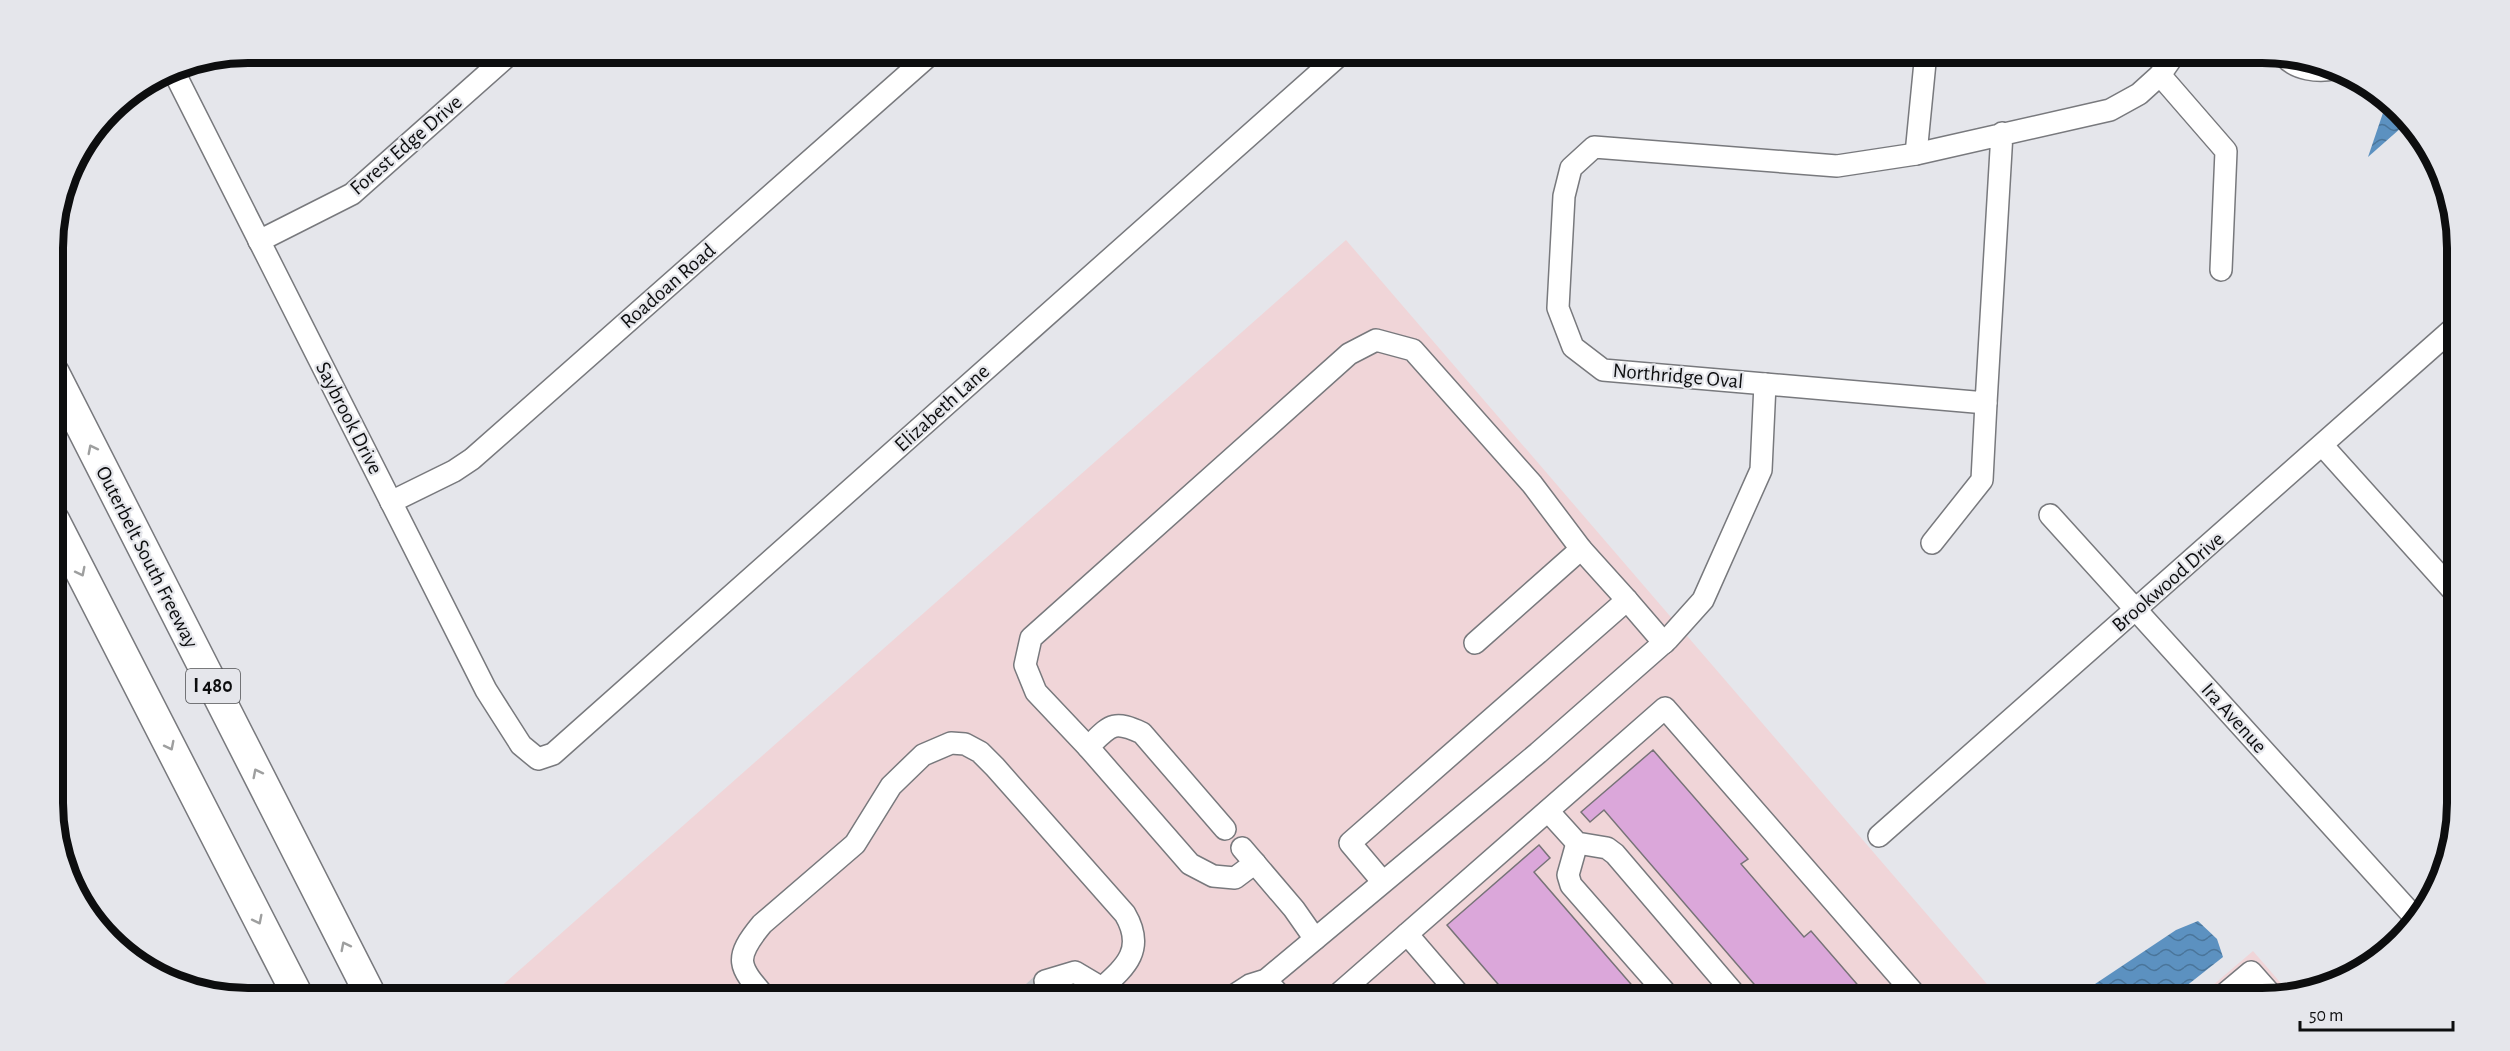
<svg xmlns="http://www.w3.org/2000/svg" width="2510" height="1051" viewBox="0 0 2510 1051" font-family="'Alegreya Sans',sans-serif">
  <style>
    .commercial { fill: #f0d5d8 }
    .water { fill: url(#water-waves) }
    .building { fill: #dba7da; stroke: #777377; stroke-width: 1.5 }
    .lines { fill: none; stroke-linecap: round; stroke-linejoin: round }
    .minor-tunnel { stroke: #c5c6ca; stroke-width: 21; stroke-dasharray: 21 10; stroke-linecap: butt }
    .minor-casing { stroke: #78797d; stroke-width: 24 }
    .highway-casing { stroke: #78797d; stroke-width: 33 }
    .minor { stroke: #fff; stroke-width: 21 }
    .highway { stroke: #fff; stroke-width: 30 }
    .oneway { stroke: #9e9f9f }
    .labels { text-anchor: middle; dominant-baseline: central; stroke-width: 4.5; stroke-linejoin: round; paint-order: stroke }
    .shield { fill: #e5e6eb; stroke: #4e4f51; stroke-width: 1.5 }
    .shield-label { font-size: 20px; font-weight: bold; fill: #0d0e0f }
    .street-label { font-size: 21px; fill: #0d0e0f; stroke: #e5e6eb }
    .rim { fill: none; stroke: #0d0e0f; stroke-width: 8 }
  </style>
  <defs>
    <pattern id="water-waves" width="16" height="10" patternUnits="userSpaceOnUse" patternTransform="scale(1.5)"><rect width="16" height="10" fill="#5c91c0"/><path d="M0 5q4-4 8 0t8 0" fill="none" stroke="#4a759a"/></pattern>
  </defs>
  <rect width="100%" height="100%" fill="#e5e6eb"/>
  <g class="commercial">
    <path d="M1346,240l653,758h-1511z"/>
    <path d="M2253,951l38,44 -17,3h-76z"/>
  </g>
  <g class="water">
    <path d="M2386,104l24,16 -42,37z"/>
    <path d="M2198,921l19,18 6,18 -52,41h-90l5,-8 90,-60z"/>
  </g>
  <g class="building">
    <path d="M1653,750l95,109 -7,5 63,73 7,-6 58,67h-103l-162,-188 -14,12 -9,-10z"/>
    <path d="M1539,845l11,13 -16,14 109,126h-133l-63,-73z"/>
  </g>
  <g class="lines">
    <path class="minor-tunnel" d="M1026,998l19,-17"/>
    <defs>
      <g id="minor">
        <path d="M2284,56c12,14 34,16 50,13"/>
        <path d="M172,68l314,622 35,55 17,14 15,-5 790,-702"/>
        <path d="M2160,75l66,76 -5,119"/>
        <path d="M2002,133l-16,270 -383,-33 -30,-23 -15,-39 6,-112 7,-28 23,-21 243,19 79,-12 194,-44 29,-16 21,-19 16,-23"/>
        <path d="M1916,154l10,-102"/>
        <path d="M259,241l93,-47 160,-142"/>
        <path d="M2323,446l134,149"/>
        <path d="M391,502l63,-31 18,-12 461,-407"/>
        <path d="M2050,515l368,406"/>
        <path d="M1932,543l50,-63 4,-77"/>
        <path d="M1475,643l106,-94 46,51"/>
        <path d="M1088,747l-52,-55 -11,-27 6,-27 318,-284 27,-14 37,10 119,134 49,65"/>
        <path d="M1548,811l29,32 30,5 8,6 123,144"/>
        <path d="M1225,829l-83,-96c-30,-14 -32,-7 -54,14l102,117 23,12 22,2 20,-15"/>
        <path d="M1879,836l577,-510"/>
        <path d="M1577,843l-9,32 3,10 99,113"/>
        <path d="M1242,848l52,61 21,30"/>
        <path d="M1382,881l-32,-38 277,-243 37,43"/>
        <path d="M1407,934l55,64"/>
        <path d="M1266,980l16,18"/>
        <path d="M1045,981l30,-9 27,16"/>
        <path d="M766,998c-28,-32 -33,-39 -4,-74l93,-80 36,-58 32,-31 28,-12 14,1 15,8 15,15 130,147c24,41 -7,58 -34,84"/>
        <path d="M1230,998l20,-13 16,-5 272,-227 130,-114 35,-39 58,-130 4,-86"/>
        <path d="M1334,998l331,-290 253,290"/>
        <path d="M2220,998l31,-26 23,26"/>
      </g>
      <g id="highway">
        <path d="M54,373l318,625"/>
        <path d="M54,520l245,478"/>
      </g>
    </defs>
    <use href="#minor" class="minor-casing"/>
    <use href="#highway" class="highway-casing"/>
    <use href="#minor" class="minor"/>
    <use href="#highway" class="highway"/>
  </g>
  <defs><path id="oneway-chevron" d="M-2-3.5L2.5 0L-2 3.5" fill="none" stroke-width="1.6" stroke-linecap="round" stroke-linejoin="round" transform="scale(1.5)"/></defs>
  <g class="oneway">
    <use href="#oneway-chevron" transform="translate(92 449) rotate(-117)"/>
    <use href="#oneway-chevron" transform="translate(81 572) rotate(63)"/>
    <use href="#oneway-chevron" transform="translate(170 746) rotate(63)"/>
    <use href="#oneway-chevron" transform="translate(257 773) rotate(-117)"/>
    <use href="#oneway-chevron" transform="translate(258 920) rotate(63)"/>
    <use href="#oneway-chevron" transform="translate(345 946) rotate(-117)"/>
  </g>
  <g class="labels">
    <rect class="shield" x="186" y="669" width="54" height="34" rx="4.5"/>
    <g class="shield-label">
      <text x="213" y="686">I 480</text>
    </g>
    <g class="street-label">
      <text transform="translate(406 145) rotate(-41)">Forest Edge Drive</text>
      <text transform="translate(668 286) rotate(-41)">Roadoan Road</text>
      <text transform="translate(1678 376) rotate(5)">Northridge Oval</text>
      <text transform="translate(942 408) rotate(-42)">Elizabeth Lane</text>
      <text transform="translate(349 418) rotate(63)">Saybrook Drive</text>
      <text transform="translate(147 557) rotate(63)">Outerbelt South Freeway</text>
      <text transform="translate(2168 582) rotate(-41)">Brookwood Drive</text>
      <text transform="translate(2234 718) rotate(48)">Ira Avenue</text>
    </g>
  </g>
  <path d="M0 0H2510V1051H0ZM248 63H2262A185 185 0 0 1 2447 248V803A185 185 0 0 1 2262 988H248A185 185 0 0 1 63 803V248A185 185 0 0 1 248 63Z" fill="#e5e6eb" fill-rule="evenodd"/>
  <path class="rim" d="M248 63H2262A185 185 0 0 1 2447 248V803A185 185 0 0 1 2262 988H248A185 185 0 0 1 63 803V248A185 185 0 0 1 248 63Z"/>
  <path d="M2300 1021v9h153v-9" fill="none" stroke="#0d0e0f" stroke-width="3"/>
  <text x="2309" y="1021" font-size="18" fill="#0d0e0f" stroke="#e5e6eb" stroke-width="4.5" paint-order="stroke">50 m</text>
</svg>
